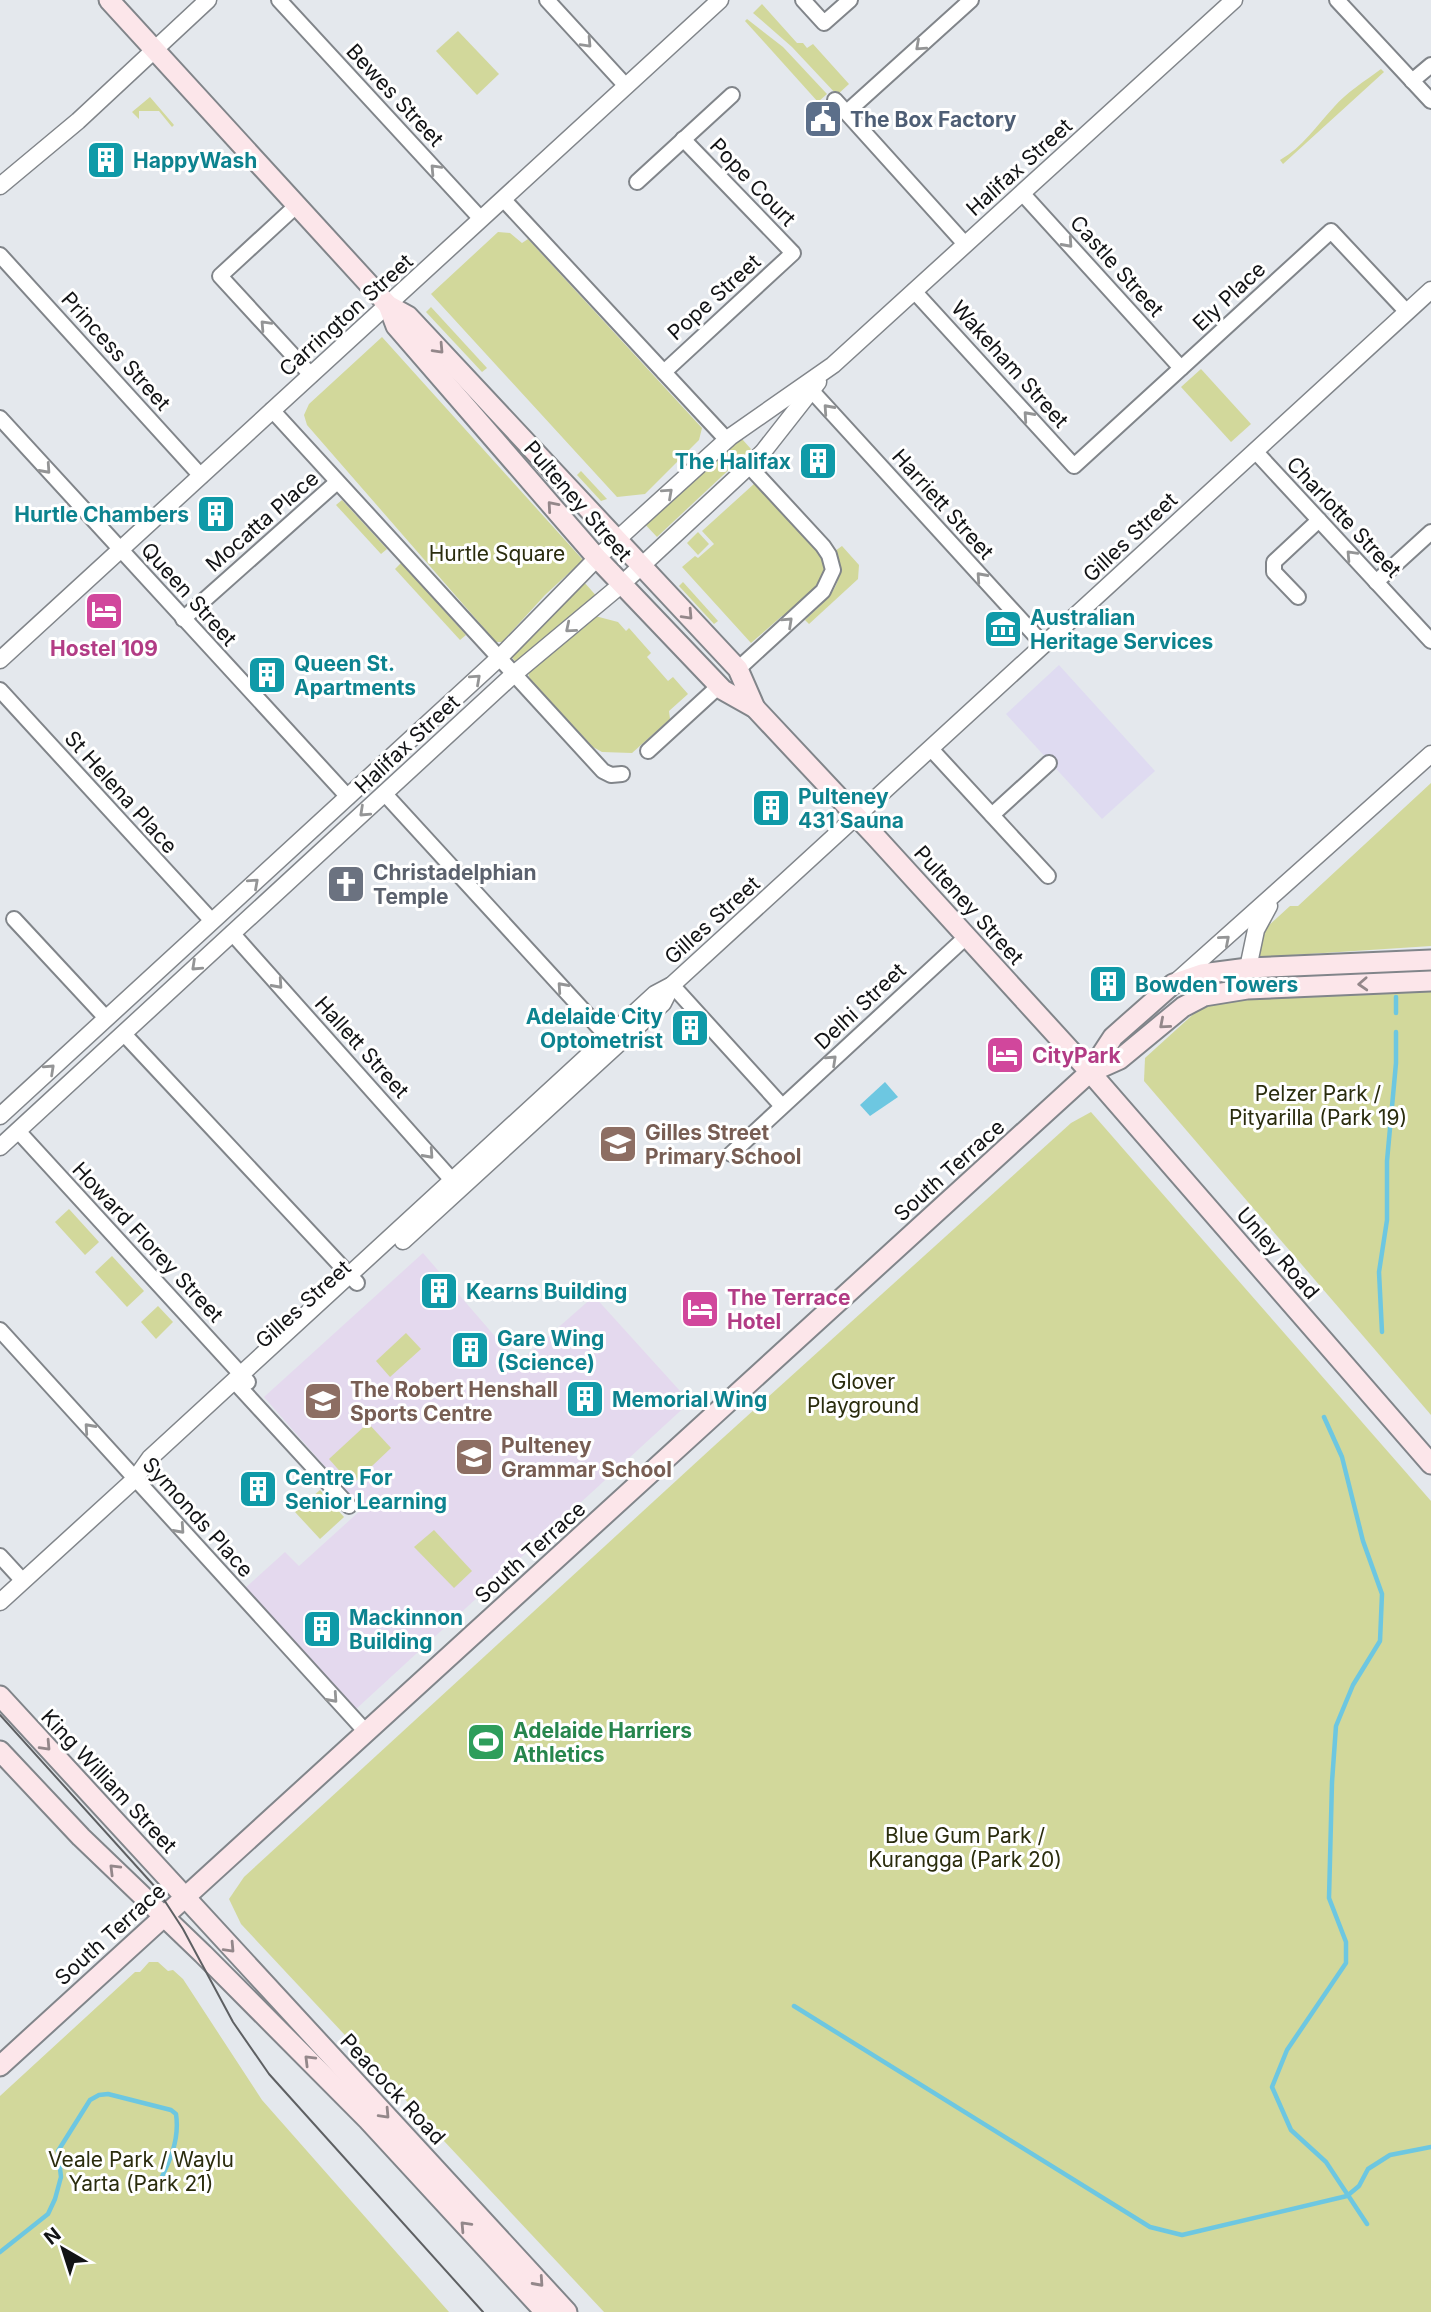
<svg xmlns="http://www.w3.org/2000/svg" width="1431" height="2312" viewBox="0 0 1431 2312" font-family="Inter,sans-serif">
  <style>
    .commercial { fill: #dfdbf1 }
    .education { fill: #e4d9ee }
    .green { fill: #d2d89b }
    .water { fill: #6dc7e1 }
    .lines { fill: none; stroke-linecap: round; stroke-linejoin: round }
    .stream { stroke: #6dc7e1; stroke-width: 4.5 }
    .minor-casing { stroke: #81858a; stroke-width: 18 }
    .tertiary-casing { stroke: #81858a; stroke-width: 19 }
    .secondary-casing { stroke: #81858a; stroke-width: 23 }
    .minor { stroke: #fff; stroke-width: 14 }
    .tertiary { stroke: #fff; stroke-width: 16 }
    .secondary { stroke: #fce6ea; stroke-width: 19 }
    .tram { stroke: #5e6063; stroke-width: 2 }
    .oneway { stroke: #949596 }
    .oneway2 { stroke: #93878a }
    .labels { text-anchor: middle; dominant-baseline: central; stroke-width: 6; stroke-linejoin: round; paint-order: stroke }
    .street-label { font-size: 21px; fill: #121315; stroke: #fff }
    .service-label { font-size: 21px; font-weight: bold; fill: #4e5e75; stroke: #fff; text-anchor: start }
    .culture-label { font-size: 21px; font-weight: bold; fill: #0d838f; stroke: #fff; text-anchor: start }
    .park-label { font-size: 21px; fill: #2a2c0d; stroke: #fff }
    .hotel-label { font-size: 21px; font-weight: bold; fill: #b23c85; stroke: #fff; text-anchor: start }
    .worship-label { font-size: 21px; font-weight: bold; fill: #5b616d; stroke: #fff; text-anchor: start }
    .education-label { font-size: 21px; font-weight: bold; fill: #785e54; stroke: #fff; text-anchor: start }
    .leisure-label { font-size: 21px; font-weight: bold; fill: #27864d; stroke: #fff; text-anchor: start }
  </style>
  <rect width="100%" height="100%" fill="#e4e8ed"/>
  <path class="commercial" d="M1059,665l96,106 -53,48 -96,-105z"/>
  <path class="education" d="M423,1253l95,110 76,-67 96,106 -335,308 -111,-121 41,-37 14,14 63,-57 -98,-112z"/>
  <g class="green">
    <path d="M762,4l35,39h6l4,5 6,-4 36,40 -12,11 -45,-48 -39,-34z"/>
    <path d="M747,19l36,28 44,47 -9,8 -73,-81z"/>
    <path d="M458,31l41,43 -22,21 -41,-44z"/>
    <path d="M1381,69l3,3 -101,92 -3,-4c23,-13 36,-34 54,-53 13,-15 31,-26 47,-38z"/>
    <path d="M150,97l24,28 -2,2 -13,-16h-20v8l-7,-7z"/>
    <path d="M498,232l12,1 12,10 6,-4 174,189 -3,12 -54,54 -28,3 -186,-203z"/>
    <path d="M431,307l56,61 -5,4 -56,-60z"/>
    <path d="M382,337l201,223 -38,35 -43,47h-6l-189,-217 -3,-10 5,-11z"/>
    <path d="M1201,369l50,55 -20,18 -50,-55z"/>
    <path d="M742,439l9,10 -94,88 -15,-16 58,-52z"/>
    <path d="M581,471l26,28 -6,2 -24,-26z"/>
    <path d="M755,483l7,4 56,62c19,32 -9,47 -30,67h-6l-31,27 -69,-76 13,-11 3,2 16,-14 -12,-13z"/>
    <path d="M342,500l45,49 -6,5 -45,-49z"/>
    <path d="M698,532l11,12 -11,11 -11,-12z"/>
    <path d="M842,546l17,19 -1,14 -49,45 -4,-4c23,-22 43,-35 30,-69z"/>
    <path d="M401,563l65,72 -6,5 -65,-71z"/>
    <path d="M584,582l15,17 -82,65 -7,-9z"/>
    <path d="M683,582l35,39 -4,3 -35,-38z"/>
    <path d="M595,616l23,6 8,9 3,-3 22,25 -4,4 21,24 5,-4 15,17 -19,17 1,8 -38,34 -30,-1 -9,-5 -63,-68 -2,-6z"/>
    <path d="M1431,783v163l-169,11 -7,-2 1,-18 34,-31h8z"/>
    <path d="M1431,989v426l-287,-334 1,-23 54,-49 51,-15z"/>
    <path d="M1091,1112l340,389v811h-827l-363,-388 -12,-25 15,-22 470,-431 357,-323z"/>
    <path d="M69,1209l30,33 -14,13 -30,-33z"/>
    <path d="M112,1256l32,35 -17,16 -32,-35z"/>
    <path d="M158,1306l15,16 -17,17 -15,-17z"/>
    <path d="M406,1333l15,16 -31,28 -14,-16z"/>
    <path d="M368,1423l23,25 -39,37 -23,-26z"/>
    <path d="M320,1490l24,27 -24,22 -25,-27z"/>
    <path d="M434,1530l38,41 -18,17 -40,-41z"/>
    <path d="M149,1962h9l10,9 5,-1 10,9 79,121 187,212h-449v-216l135,-124h5z"/>
  </g>
  <path class="water" d="M885,1082l13,15 -28,19 -10,-11z"/>
  <g class="lines">
    <g class="stream">
      <path d="M1396,997v16"/>
      <path d="M1382,1332l-3,-60 8,-52v-59l9,-98v-31"/>
      <path d="M1324,1417l18,40 21,84 19,53 -2,47 -27,44 -17,41 -4,56 -3,116 17,44v21l-59,87 -15,37 19,43 35,32 41,62"/>
      <path d="M794,2006l356,221 32,8 165,-39 12,-10 9,-17 22,-14 41,-8"/>
      <path d="M0,2252l48,-38 7,-15 6,-22 -3,-26 32,-51 9,-5 9,-1 63,16 5,4c4,27 -7,49 -19,73"/>
    </g>
    <defs>
      <g id="minor">
        <path d="M279,0l202,219"/>
        <path d="M547,0l79,86"/>
        <path d="M803,0l21,23 26,-23"/>
        <path d="M1337,0l94,101"/>
        <path d="M1412,81l19,-16"/>
        <path d="M835,100l130,144"/>
        <path d="M847,112l124,-112"/>
        <path d="M637,182l95,-87"/>
        <path d="M1022,193l159,175"/>
        <path d="M503,199l224,241"/>
        <path d="M296,206l-76,70 91,99"/>
        <path d="M0,255l201,221"/>
        <path d="M914,291l160,175 257,-235 76,81"/>
        <path d="M664,372l129,-119 -110,-114"/>
        <path d="M811,390l233,255"/>
        <path d="M272,410l331,361 8,4 11,-1"/>
        <path d="M0,418l348,379"/>
        <path d="M1255,451l176,190"/>
        <path d="M1376,582l55,-50"/>
        <path d="M1298,597l-24,-25v-10l45,-42"/>
        <path d="M183,619l154,-137"/>
        <path d="M738,669l85,-78 10,-21 -4,-15 -6,-9 -74,-80"/>
        <path d="M0,690l212,231"/>
        <path d="M931,749l117,127"/>
        <path d="M648,751l71,-65"/>
        <path d="M384,793l231,252"/>
        <path d="M992,815l57,-52"/>
        <path d="M14,919l92,99"/>
        <path d="M232,933l227,255"/>
        <path d="M672,985l110,121"/>
        <path d="M124,1034l233,249"/>
        <path d="M18,1131l230,251"/>
        <path d="M731,1154l235,-217"/>
        <path d="M0,1330l366,402"/>
        <path d="M234,1381l115,125"/>
        <path d="M0,1556l23,25"/>
      </g>
      <g id="tertiary">
        <path d="M0,186l78,-65 130,-121"/>
        <path d="M0,660l720,-660"/>
        <path d="M1248,968l8,-38 13,-24"/>
        <path d="M1178,980l253,-226"/>
        <path d="M0,1116l499,-458 98,-100 36,-33 97,-88 103,-72 401,-365"/>
        <path d="M0,1147l514,-473 108,-90 127,-118 14,-14 55,-70"/>
        <path d="M403,1241l260,-238 9,-18"/>
        <path d="M0,1602l135,-123 15,-21 505,-464 17,-9 759,-695"/>
      </g>
      <g id="secondary">
        <path d="M109,0l279,305 20,11 330,353 17,39"/>
        <path d="M388,305l8,21 201,232 126,132 32,18 120,128 215,236 341,392"/>
        <path d="M1091,1072l29,-13 63,-52 21,-11 43,-7 184,-8"/>
        <path d="M0,1696l567,616"/>
        <path d="M0,1751l81,86 122,117 165,166 177,192"/>
        <path d="M0,2066l1090,-994 23,-35 60,-53 29,-10 46,-6 183,-8"/>
      </g>
    </defs>
    <use href="#minor" class="minor-casing"/>
    <use href="#tertiary" class="tertiary-casing"/>
    <use href="#secondary" class="secondary-casing"/>
    <use href="#minor" class="minor"/>
    <use href="#tertiary" class="tertiary"/>
    <use href="#secondary" class="secondary"/>
    <path class="tram" d="M0,1715l157,174 26,40 50,93 36,52 214,238"/>
  </g>
  <defs><path id="oneway-chevron" d="M-2-3.5L2.5 0L-2 3.5" fill="none" stroke-width="1.6" stroke-linecap="round" stroke-linejoin="round" transform="scale(1.75)"/></defs>
  <g class="oneway">
    <use href="#oneway-chevron" transform="translate(587 43) rotate(47)"/>
    <use href="#oneway-chevron" transform="translate(920 46) rotate(138)"/>
    <use href="#oneway-chevron" transform="translate(435 169) rotate(-133)"/>
    <use href="#oneway-chevron" transform="translate(1068 243) rotate(48)"/>
    <use href="#oneway-chevron" transform="translate(265 325) rotate(-133)"/>
    <use href="#oneway-chevron" transform="translate(828 409) rotate(-132)"/>
    <use href="#oneway-chevron" transform="translate(1028 416) rotate(-132)"/>
    <use href="#oneway-chevron" transform="translate(46 469) rotate(48)"/>
    <use href="#oneway-chevron" transform="translate(668 493) rotate(-42)"/>
    <use href="#oneway-chevron" transform="translate(1351 555) rotate(-133)"/>
    <use href="#oneway-chevron" transform="translate(981 577) rotate(-132)"/>
    <use href="#oneway-chevron" transform="translate(788 622) rotate(-43)"/>
    <use href="#oneway-chevron" transform="translate(570 628) rotate(140)"/>
    <use href="#oneway-chevron" transform="translate(476 679) rotate(-42)"/>
    <use href="#oneway-chevron" transform="translate(364 812) rotate(137)"/>
    <use href="#oneway-chevron" transform="translate(254 883) rotate(-42)"/>
    <use href="#oneway-chevron" transform="translate(1225 940) rotate(-41)"/>
    <use href="#oneway-chevron" transform="translate(196 966) rotate(137)"/>
    <use href="#oneway-chevron" transform="translate(278 984) rotate(48)"/>
    <use href="#oneway-chevron" transform="translate(562 987) rotate(-132)"/>
    <use href="#oneway-chevron" transform="translate(832 1060) rotate(-43)"/>
    <use href="#oneway-chevron" transform="translate(50 1069) rotate(-43)"/>
    <use href="#oneway-chevron" transform="translate(429 1154) rotate(48)"/>
    <use href="#oneway-chevron" transform="translate(89 1428) rotate(-132)"/>
    <use href="#oneway-chevron" transform="translate(180 1529) rotate(48)"/>
    <use href="#oneway-chevron" transform="translate(333 1698) rotate(48)"/>
  </g>
  <g class="oneway2">
    <use href="#oneway-chevron" transform="translate(439 349) rotate(47)"/>
    <use href="#oneway-chevron" transform="translate(552 506) rotate(-131)"/>
    <use href="#oneway-chevron" transform="translate(688 615) rotate(47)"/>
    <use href="#oneway-chevron" transform="translate(1363 984) rotate(177)"/>
    <use href="#oneway-chevron" transform="translate(1164 1024) rotate(139)"/>
    <use href="#oneway-chevron" transform="translate(46 1746) rotate(47)"/>
    <use href="#oneway-chevron" transform="translate(114 1869) rotate(-135)"/>
    <use href="#oneway-chevron" transform="translate(230 1948) rotate(47)"/>
    <use href="#oneway-chevron" transform="translate(309 2060) rotate(-135)"/>
    <use href="#oneway-chevron" transform="translate(385 2114) rotate(47)"/>
    <use href="#oneway-chevron" transform="translate(465 2226) rotate(-133)"/>
    <use href="#oneway-chevron" transform="translate(539 2282) rotate(48)"/>
  </g>
  <defs>
    <symbol id="civic-square" viewBox="-11 -11 22 22"><rect x="-9" y="-9" width="18" height="18" rx="4" fill="#5c6f8a" stroke="#fff"/><path d="M-.6-6.5H3V-4.5H.6V-3L4-1V1h2V6H-6V1h2V-1L-.6-3ZM-1.2 2.5V6h2.4V2.5Z" fill="#fff"/></symbol>
    <symbol id="building-square" viewBox="-11 -11 22 22"><rect x="-9" y="-9" width="18" height="18" rx="4" fill="#0f9aa8" stroke="#fff"/><path d="M-4-6H4V6H1V3H-1V6H-4ZM-2.5-4.3h1.7v1.8h-1.7ZM.8-4.3h1.7v1.8H.8ZM-2.5-1h1.7V.8h-1.7ZM.8-1h1.7V.8H.8Z" fill="#fff"/></symbol>
    <symbol id="hotel-square" viewBox="-11 -11 22 22"><rect x="-9" y="-9" width="18" height="18" rx="4" fill="#d1479c" stroke="#fff"/><path d="M-6-4.5h1.5V1H6V5H4.5V3h-9V5H-6ZM-4 0a1.8 1.8 0 1 1 3.6 0ZM.5 0V-2.5h3Q6-2.5 6 0Z" fill="#fff"/></symbol>
    <symbol id="museum-square" viewBox="-11 -11 22 22"><rect x="-9" y="-9" width="18" height="18" rx="4" fill="#0f9aa8" stroke="#fff"/><path d="M0-6L6-3V-2H-6V-3ZM-5-1h2V3h-2ZM-1-1h2V3h-2ZM3-1h2V3H3ZM-6 4H6V6H-6Z" fill="#fff"/></symbol>
    <symbol id="church-square" viewBox="-11 -11 22 22"><rect x="-9" y="-9" width="18" height="18" rx="4" fill="#6b7280" stroke="#fff"/><path d="M-1.2-6h2.4v3.5h3.3v2.4h-3.3V6h-2.4V-.1h-3.3v-2.4h3.3Z" fill="#fff"/></symbol>
    <symbol id="school-square" viewBox="-11 -11 22 22"><rect x="-9" y="-9" width="18" height="18" rx="4" fill="#8d6e63" stroke="#fff"/><path d="M0-5L7-2L0 1L-7-2ZM-4 1L0 2.5L4 1V4Q0 6-4 4Z" fill="#fff"/></symbol>
    <symbol id="stadium-square" viewBox="-11 -11 22 22"><rect x="-9" y="-9" width="18" height="18" rx="4" fill="#2e9e5b" stroke="#fff"/><path d="M0-5a6.5 5 0 1 0 0 10a6.5 5 0 1 0 0-10ZM-3.5-1.8h7v3.6h-7Z" fill="#fff"/></symbol>
  </defs>
  <g fill-rule="evenodd">
    <use href="#civic-square" x="801" y="97" width="44" height="44"/>
    <use href="#building-square" x="84" y="138" width="44" height="44"/>
    <use href="#building-square" x="796" y="439" width="44" height="44"/>
    <use href="#building-square" x="194" y="492" width="44" height="44"/>
    <use href="#hotel-square" x="82" y="589" width="44" height="44"/>
    <use href="#museum-square" x="981" y="607" width="44" height="44"/>
    <use href="#building-square" x="245" y="653" width="44" height="44"/>
    <use href="#building-square" x="749" y="786" width="44" height="44"/>
    <use href="#church-square" x="324" y="862" width="44" height="44"/>
    <use href="#building-square" x="1086" y="962" width="44" height="44"/>
    <use href="#building-square" x="668" y="1006" width="44" height="44"/>
    <use href="#hotel-square" x="983" y="1033" width="44" height="44"/>
    <use href="#school-square" x="596" y="1122" width="44" height="44"/>
    <use href="#building-square" x="417" y="1269" width="44" height="44"/>
    <use href="#hotel-square" x="678" y="1287" width="44" height="44"/>
    <use href="#building-square" x="448" y="1328" width="44" height="44"/>
    <use href="#building-square" x="563" y="1377" width="44" height="44"/>
    <use href="#school-square" x="301" y="1379" width="44" height="44"/>
    <use href="#school-square" x="452" y="1435" width="44" height="44"/>
    <use href="#building-square" x="236" y="1467" width="44" height="44"/>
    <use href="#building-square" x="300" y="1607" width="44" height="44"/>
    <use href="#stadium-square" x="464" y="1720" width="44" height="44"/>
  </g>
  <g class="labels">
    <g class="street-label">
      <text transform="translate(395 95) rotate(47)">Bewes Street</text>
      <text transform="translate(1019 167) rotate(-42)">Halifax Street</text>
      <text transform="translate(753 182) rotate(46)">Pope Court</text>
      <text transform="translate(1117 266) rotate(48)">Castle Street</text>
      <text transform="translate(1229 296) rotate(-43)">Ely Place</text>
      <text transform="translate(714 297) rotate(-42)">Pope Street</text>
      <text transform="translate(346 315) rotate(-42)">Carrington Street</text>
      <text transform="translate(116 351) rotate(48)">Princess Street</text>
      <text transform="translate(1010 364) rotate(48)">Wakeham Street</text>
      <text transform="translate(578 501) rotate(49)">Pulteney Street</text>
      <text transform="translate(943 504) rotate(48)">Harriett Street</text>
      <text transform="translate(1344 517) rotate(47)">Charlotte Street</text>
      <text transform="translate(262 521) rotate(-41)">Mocatta Place</text>
      <text transform="translate(1130 537) rotate(-43)">Gilles Street</text>
      <text transform="translate(189 594) rotate(48)">Queen Street</text>
      <text transform="translate(407 744) rotate(-43)">Halifax Street</text>
      <text transform="translate(121 792) rotate(48)">St Helena Place</text>
      <text transform="translate(969 905) rotate(48)">Pulteney Street</text>
      <text transform="translate(712 920) rotate(-42)">Gilles Street</text>
      <text transform="translate(860 1006) rotate(-43)">Delhi Street</text>
      <text transform="translate(362 1047) rotate(48)">Hallett Street</text>
      <text transform="translate(949 1170) rotate(-42)">South Terrace</text>
      <text transform="translate(148 1242) rotate(47)">Howard Florey Street</text>
      <text transform="translate(1278 1253) rotate(49)">Unley Road</text>
      <text transform="translate(303 1304) rotate(-42)">Gilles Street</text>
      <text transform="translate(198 1517) rotate(48)">Symonds Place</text>
      <text transform="translate(530 1552) rotate(-42)">South Terrace</text>
      <text transform="translate(109 1781) rotate(47)">King William Street</text>
      <text transform="translate(110 1934) rotate(-42)">South Terrace</text>
      <text transform="translate(393 2089) rotate(47)">Peacock Road</text>
    </g>
    <g class="service-label">
      <text x="850" y="119">The Box Factory</text>
    </g>
    <g class="culture-label">
      <text x="133" y="160">HappyWash</text>
      <text x="791" y="461" text-anchor="end">The Halifax</text>
      <text x="189" y="514" text-anchor="end">Hurtle Chambers</text>
      <text x="1030" y="617">Australian<tspan x="1030" dy="24">Heritage Services</tspan></text>
      <text x="294" y="663">Queen St.<tspan x="294" dy="24">Apartments</tspan></text>
      <text x="798" y="796">Pulteney<tspan x="798" dy="24">431 Sauna</tspan></text>
      <text x="1135" y="984">Bowden Towers</text>
      <text x="663" y="1016" text-anchor="end">Adelaide City<tspan x="663" dy="24">Optometrist</tspan></text>
      <text x="466" y="1291">Kearns Building</text>
      <text x="497" y="1338">Gare Wing<tspan x="497" dy="24">(Science)</tspan></text>
      <text x="612" y="1399">Memorial Wing</text>
      <text x="285" y="1477">Centre For<tspan x="285" dy="24">Senior Learning</tspan></text>
      <text x="349" y="1617">Mackinnon<tspan x="349" dy="24">Building</tspan></text>
    </g>
    <g class="park-label">
      <text x="497" y="553">Hurtle Square</text>
      <text x="1318" y="1093">Pelzer Park /<tspan x="1318" dy="24">Pityarilla (Park 19)</tspan></text>
      <text x="863" y="1381">Glover<tspan x="863" dy="24">Playground</tspan></text>
      <text x="965" y="1835">Blue Gum Park /<tspan x="965" dy="24">Kurangga (Park 20)</tspan></text>
      <text x="141" y="2159">Veale Park / Waylu<tspan x="141" dy="24">Yarta (Park 21)</tspan></text>
    </g>
    <g class="hotel-label">
      <text x="104" y="648" text-anchor="middle">Hostel 109</text>
      <text x="1032" y="1055">CityPark</text>
      <text x="727" y="1297">The Terrace<tspan x="727" dy="24">Hotel</tspan></text>
    </g>
    <g class="worship-label">
      <text x="373" y="872">Christadelphian<tspan x="373" dy="24">Temple</tspan></text>
    </g>
    <g class="education-label">
      <text x="645" y="1132">Gilles Street<tspan x="645" dy="24">Primary School</tspan></text>
      <text x="350" y="1389">The Robert Henshall<tspan x="350" dy="24">Sports Centre</tspan></text>
      <text x="501" y="1445">Pulteney<tspan x="501" dy="24">Grammar School</tspan></text>
    </g>
    <g class="leisure-label">
      <text x="513" y="1730">Adelaide Harriers<tspan x="513" dy="24">Athletics</tspan></text>
    </g>
  </g>
  <g transform="translate(63 2249) rotate(321)" stroke="#ffffff" stroke-width="5" paint-order="stroke">
  <path d="M0-5L12 26L0 18L-12 26Z" fill="#121315"/>
  <text y="-10" font-size="19" font-weight="bold" text-anchor="middle" fill="#121315">N</text>
  </g>
</svg>
